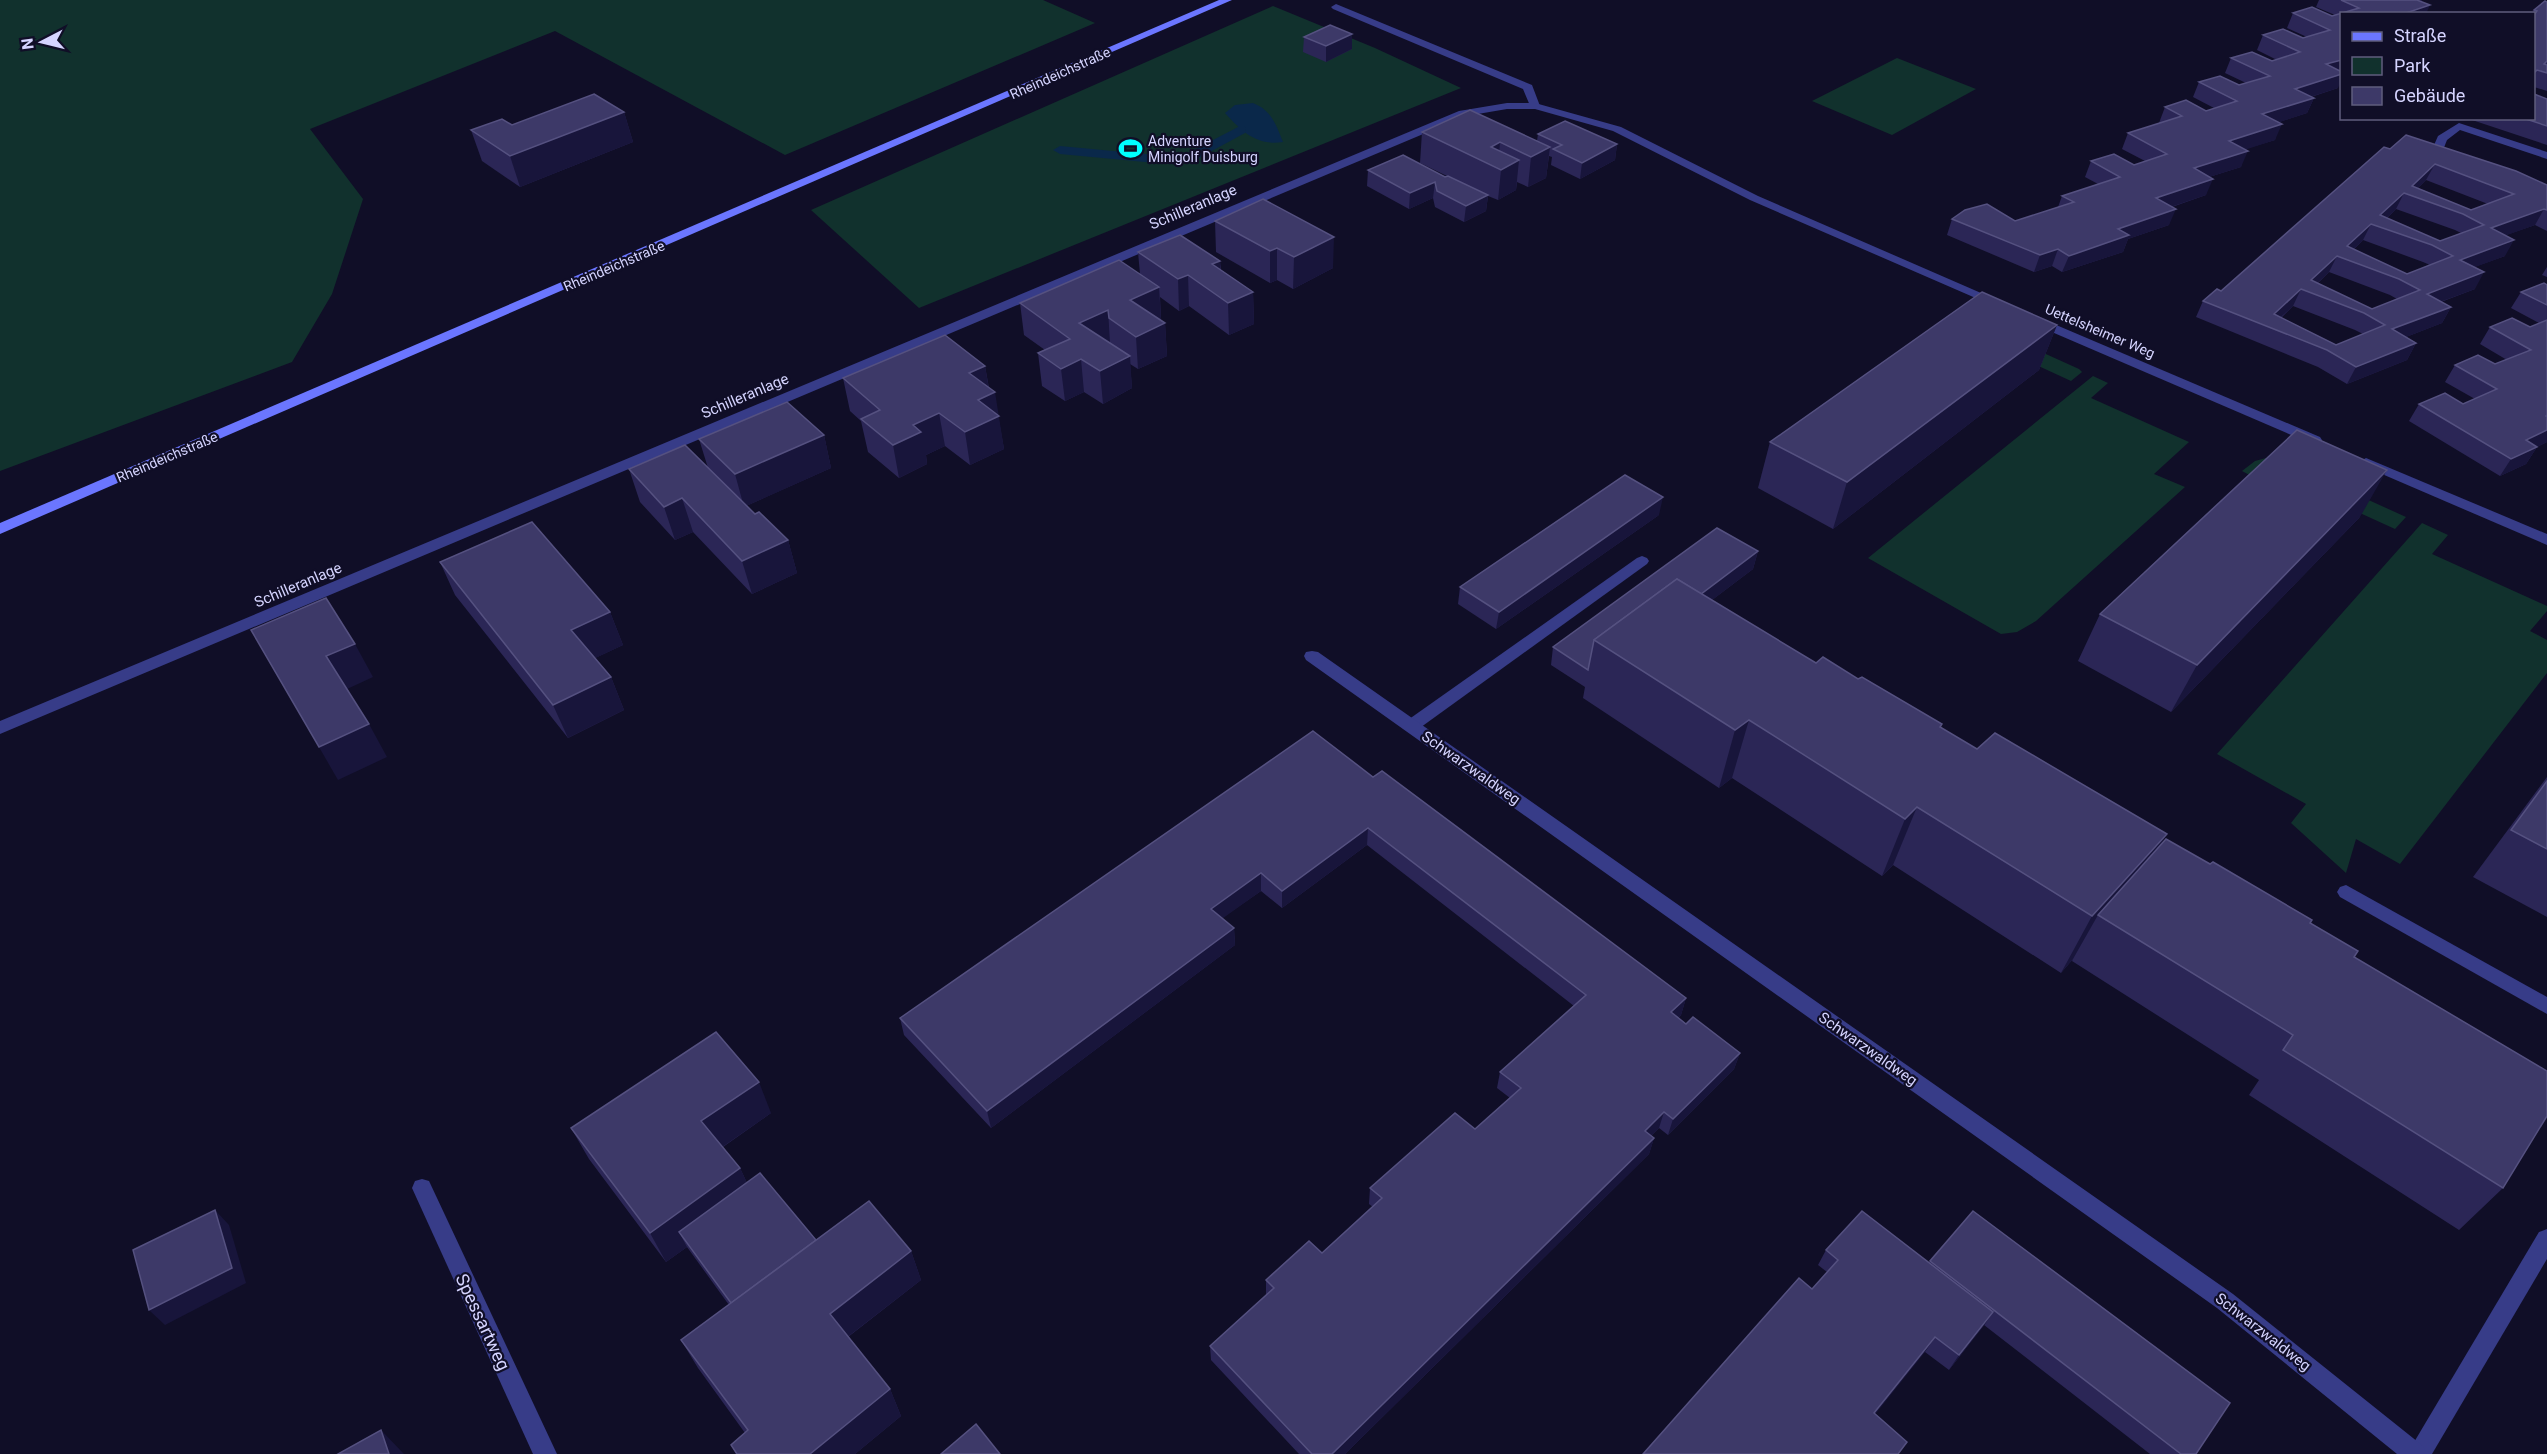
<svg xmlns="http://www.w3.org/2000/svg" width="2547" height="1454" viewBox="0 0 2547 1454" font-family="Roboto,sans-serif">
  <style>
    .green { fill: #11312d }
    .water { fill: #0a284a }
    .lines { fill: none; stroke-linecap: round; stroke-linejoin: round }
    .stream { fill: #0a284a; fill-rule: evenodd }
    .service { fill: #373c88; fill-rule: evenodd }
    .minor { fill: #373c88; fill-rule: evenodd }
    .secondary { fill: #6b76ff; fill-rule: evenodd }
    .wall { fill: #2b2656; fill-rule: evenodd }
    .shaded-wall { fill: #18153b }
    .building { fill: #3d3968; stroke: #555180; stroke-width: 1.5; fill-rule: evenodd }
    .labels { text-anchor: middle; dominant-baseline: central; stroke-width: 4.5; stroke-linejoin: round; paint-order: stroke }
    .far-street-label { font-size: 14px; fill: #d5d4ff; stroke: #100e27 }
    .far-poi-label { font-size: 14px; fill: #d5d4ff; stroke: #100e27; text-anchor: start }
    .street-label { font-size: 15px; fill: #d5d4ff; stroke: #100e27 }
    .near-street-label { font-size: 18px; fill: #d5d4ff; stroke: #100e27 }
  </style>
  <rect width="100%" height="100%" fill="#100e27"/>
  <g class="green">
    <path d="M0,0h1043l52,23 -310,132 -230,-124 -245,98 53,70 -31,95 -40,68 -292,109z"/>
    <path d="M1273,6l102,42 86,40 -542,220 -108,-98z"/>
    <path d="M1897,58l79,31 -84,46 -80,-34z"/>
    <path d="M1975,322l104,47 3,3 -11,9 -99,-46z"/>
    <path d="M2093,376l15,7 -17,15 98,44 -35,32 31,13 -149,134 -19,11 -16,2 -133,-76z"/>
    <path d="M2266,458h10l130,59 -11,12 -125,-57 -13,7 -15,-8 13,-10z"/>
    <path d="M2422,523l26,12 -16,19 115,52v5l-17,20 17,9v33l-147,191 -44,-25 -10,34 -55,-50 15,-19 -89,-50z"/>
  </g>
  <path class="water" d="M1253,103c18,7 23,21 30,39 -26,4 -41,-10 -58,-29l10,-8z"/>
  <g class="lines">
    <path class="stream" d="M1240,126l5,1 1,3 -1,3 -48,26 -31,5 -106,-10 -7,-4 7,-4 106,10 22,-3z"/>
    <g class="service">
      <path d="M1336,4l196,81 8,21 -5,3 -4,-1 -8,-19 -190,-80 -2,-2z"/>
      <path d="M2459,123l88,29v7l-87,-29 -13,10 -4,10 11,5v4l-4,1 -17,-6 -2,-2 7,-16z"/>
      <path d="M1642,556l5,2 2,3 -2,3 -230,166h-12l-2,-4 2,-4 232,-164z"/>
      <path d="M2346,885l201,112v17l-207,-117 -3,-5 3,-5z"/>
      <path d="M2547,1229v30l-115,195h-25l132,-222z"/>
    </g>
    <g class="minor">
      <path d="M1507,103h28l86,24 137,69 246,107 -2,3h-8l-244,-106 -137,-69 -78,-22h-28l-41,7 -1466,618v-13l1459,-610z"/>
      <path d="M2035,316l285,121 2,3 -2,3h-10l-279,-120 -2,-3z"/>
      <path d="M2366,458l181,76v11l-186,-80 -2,-3z"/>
      <path d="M1312,651l6,1 915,642 190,152 4,8h-30l-180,-146 -911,-648 -2,-4 2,-4z"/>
      <path d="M422,1179l7,2 128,273h-24l-121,-266 3,-7z"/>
    </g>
    <path class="secondary" d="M1219,0h13l-1232,534v-11z"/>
  </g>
  <g class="wall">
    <path d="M2319,0h103l-1,2 -79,12 -4,74 -27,9 3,1 -7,15 -28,9 -4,18 -30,9 -4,18 -32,10 -3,18 -34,12 -3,18 -41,14 -5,13 -61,20 -10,-6 -18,6 -87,-37 5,-16 63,2 43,-14 4,-11 36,-12 -13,-7 6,-16 43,4 11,-4 -23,-12 6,-16 32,-10h-1l6,-16 41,4 8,-3 -21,-11 6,-15 40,3 7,-2 -21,-10 6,-15 41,3 5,-1 -20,-10 6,-15 40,3 4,-1 -20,-9 6,-15 39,3 3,-1 -19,-8z"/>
    <path d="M2547,2v89l-13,-4v-73h-2l2,-4z"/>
    <path d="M1304,37l48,12 -26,13 -23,-10z"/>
    <path d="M2547,99v46l-81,-27h68z"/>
    <path d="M624,112l9,30 -113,45 -38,-26 -11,-31z"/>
    <path d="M1422,132l115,9 1,-7 79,10 -2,16 -35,19 -29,-14 1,-8 -3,-1 -3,22 -18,9 -11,-5 -1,8 -18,10 -10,-4 -2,15 -22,11 -29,-15 -2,-9 -24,11 -42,-23 1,-16 77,7 2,-1 -27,-13z"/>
    <path d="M2390,149l157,36v46l-12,-6 -29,10 -1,21 -31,11 1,22 -34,13 10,5 -9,16 -36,14 10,6 -9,17 -60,24 -29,-17 -122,-50 7,-16 18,-10zM2426,180l62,24 -17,6 -53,-22zM2396,209l59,21 6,3 -21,8 -53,-23zM2363,240l60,22 7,3 -23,9 -53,-25zM2329,272l61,23 7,4 -25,10 -54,-26zM2293,306l62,24 8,4 -27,11 -55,-27z"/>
    <path d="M1215,221l118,47 -40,21 -16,-9 -7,3 -54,-31z"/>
    <path d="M1138,252l82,9 1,9 32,22 1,32 -25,11 -40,-29 -10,5 -19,-14 1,22 -1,1 5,3 2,33 -29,13 -8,-5 2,24 -29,16 -19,-12 -19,9 -23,-15 -4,-33 7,-3 -21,-15 -4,-32 120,-29z"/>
    <path d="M2547,267v10l-5,-2z"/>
    <path d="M2547,285v157l-10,5 -11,17 -26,12 -91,-55 10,-17h44l12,-5 -30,-17 10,-17 40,-1 12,-4 -27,-16 10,-17h40l9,-4 -28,-15 10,-16z"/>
    <path d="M2057,325l-18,45 -206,159 -75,-41 12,-46z"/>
    <path d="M985,366l4,22 9,27 6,34 -34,16 -25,-19 -19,9 1,9 -28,14 -31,-26 -7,-31 -11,-10 -7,-33z"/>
    <path d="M824,435l7,33 -85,38 9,8 33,26 9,33 -45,21 -59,-62 -18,8 -35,-38 -11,-33 79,-1 -9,-29z"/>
    <path d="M1659,515l-163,114 -38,-25 2,-17z"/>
    <path d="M2360,517l-189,195 -93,-51 22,-47z"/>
    <path d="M1758,551l-5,18 -41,31 104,63 42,16 119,70 183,97 150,77 44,34 149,231 -44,42 -210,-135 10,-15 -187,-119 1,-2 -12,14 -168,-108 -11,11 -150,-98 -13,10 -136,-90 2,-11 -34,-22 2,-18z"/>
    <path d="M440,562l170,50 13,33 -28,13 16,19 13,33 -56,28 -113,-143z"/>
    <path d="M1373,777l313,221 -5,17 -3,3 8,6 54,29 -6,16 -66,66 -9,-7 -8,8 3,2 -5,16 -304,300h-46l-88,-94 -1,-14 56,-51v-15l56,-27 51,-46 -4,-3 1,-16 105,-59 35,-31 -13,-10 3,-16 74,-66 -207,-161 -85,63 -21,-17 -39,27 12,10 1,17 -244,183 -87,-93 -4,-17z"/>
    <path d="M2547,777v140l-74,-40z"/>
    <path d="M771,1113l-48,34 17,21 7,15 69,58 95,10 10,29 -73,57 42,52 11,27 -46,38h-119l-5,-9 14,-12 -47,-65 -17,-28 48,-35 -42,-58 -21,15 -77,-103 -18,-31z"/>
    <path d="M1826,1250l103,13 1,-2 266,193h-46l-166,-129 -35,45 -24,-18 -282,102 169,-165 15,-17 -9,-7z"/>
  </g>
  <g class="shaded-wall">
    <path d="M2412,0h10l-4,9 12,-4 -4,9h-23z"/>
    <path d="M1352,34v15l-26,13v-16z"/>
    <path d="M2342,60v13l-16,-9z"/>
    <path d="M2342,74v6l-4,8 -50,16 7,-15z"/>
    <path d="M2314,98l-7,15 -51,17 6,-16z"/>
    <path d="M624,112l9,30 -113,45 -10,-31z"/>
    <path d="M2282,124l-7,16 -52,17 6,-16z"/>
    <path d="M1500,142l-2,26 -7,-21z"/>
    <path d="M1617,144l-2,16 -35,19 2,-16z"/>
    <path d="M1550,147l-4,31 -18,9 3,-30z"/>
    <path d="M2248,151l-7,16 -54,17 7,-16z"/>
    <path d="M1519,160l-3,30 -18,10 3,-30z"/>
    <path d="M2435,164l-9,16 -16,16 2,-10z"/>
    <path d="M2213,179l-7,16 -56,19 6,-16z"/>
    <path d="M1435,182l-2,16 -24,11 1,-16z"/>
    <path d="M2404,193l-8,16 -18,17 2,-11z"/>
    <path d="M1488,195l-2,16 -22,11 2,-16z"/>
    <path d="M2176,209l-7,16 -41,14 -5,13 -61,20 7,-16 49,-27z"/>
    <path d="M2544,209l-9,16 -53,19 9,-16z"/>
    <path d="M2371,224l-8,16 -19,18 3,-12z"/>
    <path d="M1334,237l-1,31 -40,21 1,-32z"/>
    <path d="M2514,240l-9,16 -54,20 9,-16z"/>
    <path d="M1277,248v32l-7,3v-32z"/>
    <path d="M2058,249l-6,17 -18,6 6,-17z"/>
    <path d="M2337,256l-8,16 -21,20 3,-12z"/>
    <path d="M1220,261l1,31 -9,-28z"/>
    <path d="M2484,272l-9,17 -57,21 9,-16z"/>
    <path d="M1188,275l1,31 -10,5 -1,-32z"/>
    <path d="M1159,287l2,32 -28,13 -3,-32z"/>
    <path d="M2301,289l-8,17 -23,21 4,-13z"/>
    <path d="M1253,292l1,32 -25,11 -1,-32z"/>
    <path d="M2451,307l-9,16 -59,23 9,-17z"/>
    <path d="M1108,310l2,33 -28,12 -3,-32z"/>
    <path d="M1165,323l2,33 -29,13 -2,-32z"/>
    <path d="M2057,325l-18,45 -206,159 14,-47z"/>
    <path d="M2416,343l-9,17 -60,24 9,-17z"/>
    <path d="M1130,356l2,32 -29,16 -3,-33z"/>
    <path d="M1081,359l3,33 -19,9 -4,-32z"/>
    <path d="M985,366l5,29 5,-3 9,57 -34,16 -5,-33 4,-59z"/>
    <path d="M939,413l6,33 -19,9 1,9 -28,14 -6,-33 20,-20z"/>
    <path d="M2547,430v12l-10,5 -11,17 -26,12 11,-17 15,-19z"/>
    <path d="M824,435l7,33 -87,39 -9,-33z"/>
    <path d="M2387,470l-27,47 -189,195 26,-47z"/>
    <path d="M1663,497l-4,18 -163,114 3,-17z"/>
    <path d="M682,498l11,34 -18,8 -11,-33z"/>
    <path d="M788,540l9,33 -45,21 -10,-33z"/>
    <path d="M1758,551l-5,18 -124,94 -10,-7z"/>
    <path d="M610,612l13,33 -38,18 -14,-33z"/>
    <path d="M355,644l18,33 -28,13 -19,-34z"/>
    <path d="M611,677l13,33 -56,28 -15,-33z"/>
    <path d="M1749,720l-17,58 -13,10 16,-58z"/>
    <path d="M369,724l18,33 -49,23 -19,-33z"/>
    <path d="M1917,807l-24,58 -11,11 23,-57z"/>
    <path d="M1368,828l-1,17 -85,63v-17z"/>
    <path d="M2167,834l-34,57 -35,24 -25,44 -12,14 31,-57z"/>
    <path d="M1261,873v18l-49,35 -1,-17z"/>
    <path d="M1234,928l1,17 -244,183 -4,-17z"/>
    <path d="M1686,998l-5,17 -15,13 5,-16z"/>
    <path d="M1740,1053l-6,16 -66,66 5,-16z"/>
    <path d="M759,1082l12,31 -56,39 -14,-31z"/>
    <path d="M1664,1112l-5,16 -19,19 5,-16z"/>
    <path d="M1654,1138l-5,16 -304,300h-13z"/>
    <path d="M740,1168l14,30 -75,34 8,15 -21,15 -16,-29z"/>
    <path d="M215,1210l14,15 17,58 -81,42 -16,-15z"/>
    <path d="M911,1251l10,29 -80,62 -11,-28z"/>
    <path d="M1993,1312l-10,15 -34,43 10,-15z"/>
    <path d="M1935,1337l-10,15 -60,75 9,-14z"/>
    <path d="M890,1389l11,27 -46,38h-45z"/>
    <path d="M381,1430l23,24h-15z"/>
  </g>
  <g class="building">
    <path d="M2341,0h76l13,5 -27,9h-61v46l-16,4 16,8v2l-47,15 19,9 -52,16 20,10 -53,17 19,10 -54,17 19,11 -57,19 20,11 -58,20 11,6 -60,21 -11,-7 -18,6 -88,-36 13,-9 22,-6 28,17 59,-19 -12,-6 58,-19 -29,-16 23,-7 20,11 33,-11 -39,-21 54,-17 -17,-9 21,-7 20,11 31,-10 -38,-19 21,-6 19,9 31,-9 -39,-18 21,-6 20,9 28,-9 -37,-17 20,-6 20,9 27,-8 -37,-17 19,-6 20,9 27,-8z"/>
    <path d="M2545,1l2,1v59l-3,3 3,1v8l-10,-3 -3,3v-58l3,-4 -3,-1z"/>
    <path d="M1330,25l22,9 -26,12 -22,-9z"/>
    <path d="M594,94l30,18 -114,44 -39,-26 31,-11 10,6z"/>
    <path d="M2534,94l13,5v27l-24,-8h11z"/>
    <path d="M1470,110l80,37 -19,10 -31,-15 -9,5 28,13 -18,10 -79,-38z"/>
    <path d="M1565,121l52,23 -35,19 -29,-14 9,-4 -24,-11z"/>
    <path d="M2406,135l110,36 31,14v25l-3,-1 -53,19 23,12 -54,20 24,12 -57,22 24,13 -59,22 24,14 -60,24 -29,-17 -124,-49 14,-12 4,2 163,-144 6,2zM2435,164l79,30 -43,16 -59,-24zM2404,193l59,21 21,11 -44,16 -60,-26zM2371,224l61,21 21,11 -46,18 -60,-28zM2337,256l62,23 21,11 -48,19 -61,-29zM2301,289l63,24 21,12 -49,20 -62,-31z"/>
    <path d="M1403,155l42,22 3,-1 40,19 -22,11 -29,-15 -2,-9 -25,11 -42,-23z"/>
    <path d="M1263,199l71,38 -40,20 -17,-9 -7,3 -55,-30z"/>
    <path d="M1180,235l40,26 -8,3 41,28 -25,11 -40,-28 -10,4 -40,-27z"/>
    <path d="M1119,260l40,27 -29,13 35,23 -29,14 -27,-19 -1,-8 -29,13 51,33 -30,15 -19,-12 -20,10 -23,-16 32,-14 -50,-36z"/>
    <path d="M2544,283l3,2v20l-26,-13z"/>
    <path d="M1982,292l75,33 -210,157 -77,-40z"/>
    <path d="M2512,318l18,9 17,-7v95l-1,1 1,1v13l-21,10 11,7 -26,12 -92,-55 26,-11 18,11 34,-15 -42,-24 23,-10 17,9 36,-14 -41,-23z"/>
    <path d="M945,335l40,31 -16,7 26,19 -17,8 21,16 -34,16 -26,-19 -26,12 8,7 -28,13 -32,-26 19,-9 -37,-32z"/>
    <path d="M787,402l37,33 -89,39 -36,-35z"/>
    <path d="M2297,430l90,40 -190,195 -97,-51z"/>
    <path d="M685,445l70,69 4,-2 29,28 -46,21 -60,-63 -18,9 -35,-38z"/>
    <path d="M1625,475l38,22 -164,115 -39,-25z"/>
    <path d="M532,522l78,90 -39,18 40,47 -58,28 -113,-143z"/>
    <path d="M1717,528l41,23 -57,43 -24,-15 -83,61 -6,30 -35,-23z"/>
    <path d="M1677,579l139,84 7,-6 35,22 4,-2 80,47 -2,3 37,22 18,-16 172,101 -75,82 -175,-109 -12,12 -156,-99 -14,10 -141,-90z"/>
    <path d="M326,598l29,46 -29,12 43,68 -50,23 -68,-117z"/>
    <path d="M1313,731l60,46 9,-6 304,227 -15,14 15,12 7,-7 47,36 -67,66 -9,-7 -19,19 9,7 -322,316h-20l-102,-108 64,-58 -8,-8 43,-39 13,12 60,-55 -12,-10 85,-75 20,16 46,-41 -21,-16 86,-77 -218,-167 -86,63 -21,-18 -50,36 23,19 -247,183 -87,-93z"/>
    <path d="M2547,781v68l-36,-19z"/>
    <path d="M2166,839l44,25 3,-2 99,58 -2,3 48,28 -4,6 193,114v45l-44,72 -220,-138 10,-15 -195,-120z"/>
    <path d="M716,1032l43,50 -58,39 39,47 -90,65 -79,-105z"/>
    <path d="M760,1173l56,67 -85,63 -52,-71z"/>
    <path d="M869,1201l42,50 -81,63 60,75 -80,65h-73l-6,-9 17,-15 -67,-90z"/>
    <path d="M215,1210l17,58 -83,42 -16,-60z"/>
    <path d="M1862,1211l131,101 -34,43 -24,-18 -61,76 33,29 -9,12h-255l156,-176 13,11 26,-29 -12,-10z"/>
    <path d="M1973,1211l257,192 -34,51h-15l-251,-193z"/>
    <path d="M976,1424l24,30h-59z"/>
    <path d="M381,1430l8,24h-51z"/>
  </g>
  <defs>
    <symbol id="stadium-bare" viewBox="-9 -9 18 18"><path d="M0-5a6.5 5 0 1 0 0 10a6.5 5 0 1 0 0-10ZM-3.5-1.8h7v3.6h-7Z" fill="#0ff" stroke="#100e27" stroke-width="2.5" paint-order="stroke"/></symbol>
  </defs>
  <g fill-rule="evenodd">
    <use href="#stadium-bare" x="1114" y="132" width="33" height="33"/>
  </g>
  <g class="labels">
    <g class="far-street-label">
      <text transform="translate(1060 73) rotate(-24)">Rheindeichstraße</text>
      <text transform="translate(614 266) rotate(-23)">Rheindeichstraße</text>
      <text transform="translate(2100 331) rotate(23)">Uettelsheimer Weg</text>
      <text transform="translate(167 457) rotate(-23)">Rheindeichstraße</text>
    </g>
    <g class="far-poi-label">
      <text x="1148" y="141">Adventure<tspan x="1148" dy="16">Minigolf Duisburg</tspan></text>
    </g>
    <g class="street-label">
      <text transform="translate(1193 207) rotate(-23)">Schilleranlage</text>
      <text transform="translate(745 396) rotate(-23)">Schilleranlage</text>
      <text transform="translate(298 585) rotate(-23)">Schilleranlage</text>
      <text transform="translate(1471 768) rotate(35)">Schwarzwaldweg</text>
      <text transform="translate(1868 1049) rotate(35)">Schwarzwaldweg</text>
      <text transform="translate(2263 1332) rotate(38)">Schwarzwaldweg</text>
    </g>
    <g class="near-street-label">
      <text transform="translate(483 1322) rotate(65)">Spessartweg</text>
    </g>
  </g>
  <rect x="2340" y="12" width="195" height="108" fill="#100e27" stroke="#5f5d7d" stroke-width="1.5"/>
  <rect x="2352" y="32" width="30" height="9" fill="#6b76ff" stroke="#5f5d7d" stroke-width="1.5"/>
  <text x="2394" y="42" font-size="18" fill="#d5d4ff">Straße</text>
  <rect x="2352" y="57" width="30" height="18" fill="#11312d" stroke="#5f5d7d" stroke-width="1.5"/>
  <text x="2394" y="72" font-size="18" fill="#d5d4ff">Park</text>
  <rect x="2352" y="87" width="30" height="18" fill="#3d3968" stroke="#5f5d7d" stroke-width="1.5"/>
  <text x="2394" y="102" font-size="18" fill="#d5d4ff">Gebäude</text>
  <g transform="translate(42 42) rotate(263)" stroke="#100e27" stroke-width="4.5" paint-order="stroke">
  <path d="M0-4.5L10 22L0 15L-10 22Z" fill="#d5d4ff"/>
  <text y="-9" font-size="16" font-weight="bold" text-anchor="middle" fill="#d5d4ff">N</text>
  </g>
</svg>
